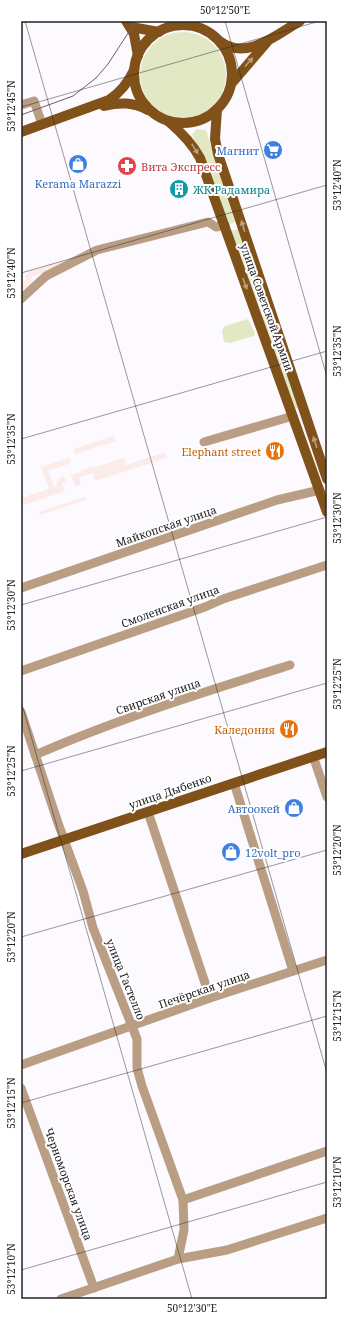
<svg xmlns="http://www.w3.org/2000/svg" width="348" height="1320" viewBox="0 0 348 1320" font-family="'Noto Serif',serif">
  <style>
    .industrial { fill: #fcece9 }
    .green { fill: #e2e8c4 }
    .lines { fill: none; stroke-linecap: round; stroke-linejoin: round }
    .minor { stroke: #b99e83; stroke-width: 9 }
    .major { stroke: #805219; stroke-width: 10 }
    .tram { stroke: #646266; stroke-width: 1 }
    .oneway { fill: #b9a080 }
    .ticks { fill: none; stroke: #222023; stroke-width: 1; stroke-opacity: 0.45 }
    .labels { text-anchor: middle; dominant-baseline: central; stroke-width: 4; stroke-linejoin: round; paint-order: stroke }
    .shop-label { font-size: 11px; fill: #366cbe; stroke: #fff; text-anchor: end }
    .health-label { font-size: 11px; fill: #be3a42; stroke: #fff; text-anchor: start }
    .culture-label { font-size: 11px; fill: #0d838f; stroke: #fff; text-anchor: start }
    .street-label { font-size: 11px; fill: #222023; stroke: #fff }
    .food-label { font-size: 11px; fill: #c56008; stroke: #fff; text-anchor: end }
    .neatline { fill: none; stroke: #222023; stroke-width: 1.5 }
    .ticks-label { font-size: 10px; text-anchor: middle; fill: #222023 }
  </style>
  <rect width="100%" height="100%" fill="#fcf9ff"/>
  <g class="industrial">
    <path d="M71,259l1,4 -39,13 -3,4 2,2 -11,10v-8l6,-5 -2,-3 5,-5 34,-11v1z"/>
    <path d="M114,436l2,5 -41,13 -2,-5z"/>
    <path d="M165,452l2,6 -72,23 -2,-8 -14,4 2,8 -6,1 -4,-11 10,-3v-2l13,-4 1,1 29,-9 2,7z"/>
    <path d="M69,458l2,5 -23,8 6,16 3,-2 -1,-4 3,-1 -1,-2 6,-2 2,6 -4,1 3,8 -44,15v-8l28,-9 -8,-22z"/>
    <path d="M85,497l1,3 -46,15 -1,-3z"/>
  </g>
  <g class="green">
    <circle cx="183" cy="75" r="43"/>
    <path d="M197,129l9,1 29,92 -8,3 -35,-91z"/>
    <path d="M240,228l27,76 -8,3 -28,-76z"/>
    <path d="M270,312l32,94 -8,3 -33,-94z"/>
    <path d="M248,319l7,14 -1,3 -24,7 -6,-1 -2,-11 3,-5z"/>
  </g>
  <g class="lines">
    <g class="minor">
      <path d="M21,105l13,-4 8,23"/>
      <path d="M21,299l25,-23 51,-26 111,-28 8,5 9,-2"/>
      <path d="M204,442l89,-26"/>
      <path d="M21,588l256,-88 43,-10"/>
      <path d="M21,671l184,-64 18,-8 104,-34"/>
      <path d="M21,712l37,111 25,68 10,37 44,111v29l5,18 41,114 1,30 -6,29"/>
      <path d="M35,755c82,-36 169,-63 255,-90"/>
      <path d="M313,756l14,41"/>
      <path d="M234,783l59,188"/>
      <path d="M148,812l62,186"/>
      <path d="M21,1065l189,-67 117,-38"/>
      <path d="M21,1088l73,200"/>
      <path d="M183,1200l144,-49"/>
      <path d="M61,1299l117,-40 49,-9 100,-32"/>
    </g>
    <g class="major">
      <path d="M126,21l8,13 4,22"/>
      <circle cx="183" cy="74" r="49"/>
      <path d="M131,27l28,5"/>
      <path d="M221,42c25,19 57,-8 79,-21"/>
      <path d="M231,84l36,-42"/>
      <path d="M104,106c16,-4 29,-4 44,4"/>
      <path d="M217,109l-2,30 3,15 109,325"/>
      <path d="M168,121c13,11 24,22 32,37l127,354"/>
      <path d="M21,132l88,-32c12,-8 19,-17 25,-30"/>
      <path d="M21,854l306,-102"/>
    </g>
    <path class="tram" d="M21,115l52,-19 23,-18 12,-14 28,-43"/>
  </g>
  <defs><path id="oneway-solid" d="M-6-.8H1V-3.2L6.5 0L1 3.2V.8H-6Z"/></defs>
  <g class="oneway">
    <use href="#oneway-solid" transform="translate(249 62) rotate(-48)"/>
    <use href="#oneway-solid" transform="translate(195 149) rotate(58)"/>
    <use href="#oneway-solid" transform="translate(243 226) rotate(-107)"/>
    <use href="#oneway-solid" transform="translate(245 284) rotate(70)"/>
    <use href="#oneway-solid" transform="translate(315 442) rotate(-108)"/>
  </g>
  <path class="ticks" d="M25,21l302,1052M225,21l102,356M21,107l299,-86M21,273l306,-88M21,439l306,-88M21,605l306,-88M21,701l171,598M21,771l306,-88M21,937l306,-87M21,1103l306,-87M21,1270l306,-88"/>
  <defs>
    <symbol id="supermarket-disc" viewBox="-11 -11 22 22"><circle r="9.5" fill="#3f7fe0" stroke="#fff"/><path d="M-6-5.5h2.5l.6 2H6L4.5 2H-2.5L-4.4-4H-6ZM-1.5 3.2a1.3 1.3 0 1 0 .1 0ZM3 3.2a1.3 1.3 0 1 0 .1 0Z" fill="#fff"/></symbol>
    <symbol id="shop-disc" viewBox="-11 -11 22 22"><circle r="9.5" fill="#3f7fe0" stroke="#fff"/><path d="M-5-2.5h2.3a2.7 3.5 0 0 1 5.4 0H5L5.5 6h-11ZM-1.5-2.5h3a1.5 2.3 0 0 0-3 0Z" fill="#fff"/></symbol>
    <symbol id="pharmacy-disc" viewBox="-11 -11 22 22"><circle r="9.5" fill="#e0444e" stroke="#fff"/><path d="M-2-6h4v4h4v4h-4v4h-4v-4h-4v-4h4Z" fill="#fff"/></symbol>
    <symbol id="building-disc" viewBox="-11 -11 22 22"><circle r="9.5" fill="#0f9aa8" stroke="#fff"/><path d="M-4-6H4V6H1V3H-1V6H-4ZM-2.5-4.3h1.7v1.8h-1.7ZM.8-4.3h1.7v1.8H.8ZM-2.5-1h1.7V.8h-1.7ZM.8-1h1.7V.8H.8Z" fill="#fff"/></symbol>
    <symbol id="restaurant-disc" viewBox="-11 -11 22 22"><circle r="9.5" fill="#e8710a" stroke="#fff"/><path d="M-5-6h1v4h1v-4h1v4h1v-4h1v5L-1.5 .5V6h-2V.5L-5-1ZM5-6V6H3V1.5H1.5Q1.5-4 5-6Z" fill="#fff"/></symbol>
  </defs>
  <g fill-rule="evenodd">
    <use href="#supermarket-disc" x="262" y="139" width="22" height="22"/>
    <use href="#shop-disc" x="67" y="153" width="22" height="22"/>
    <use href="#pharmacy-disc" x="116" y="155" width="22" height="22"/>
    <use href="#building-disc" x="168" y="178" width="22" height="22"/>
    <use href="#restaurant-disc" x="264" y="440" width="22" height="22"/>
    <use href="#restaurant-disc" x="278" y="718" width="22" height="22"/>
    <use href="#shop-disc" x="283" y="797" width="22" height="22"/>
    <use href="#shop-disc" x="220" y="841" width="22" height="22"/>
  </g>
  <g class="labels">
    <g class="shop-label">
      <text x="259" y="150">Магнит</text>
      <text x="78" y="183" text-anchor="middle">Kerama Marazzi</text>
      <text x="280" y="808">Автоокей</text>
      <text x="245" y="852" text-anchor="start">12volt_pro</text>
    </g>
    <g class="health-label">
      <text x="141" y="166">Вита Экспресс</text>
    </g>
    <g class="culture-label">
      <text x="193" y="189">ЖК Радамира</text>
    </g>
    <g class="street-label">
      <text transform="translate(267 307) rotate(70)">улица Советской Армии</text>
      <text transform="translate(166 526) rotate(-19)">Майкопская улица</text>
      <text transform="translate(170 606) rotate(-20)">Смоленская улица</text>
      <text transform="translate(158 696) rotate(-19)">Свирская улица</text>
      <text transform="translate(170 791) rotate(-19)">улица Дыбенко</text>
      <text transform="translate(126 979) rotate(68)">улица Гастелло</text>
      <text transform="translate(204 989) rotate(-19)">Печёрская улица</text>
      <text transform="translate(69 1184) rotate(70)">Черноморская улица</text>
    </g>
    <g class="food-label">
      <text x="261" y="451">Elephant street</text>
      <text x="275" y="729">Каледония</text>
    </g>
  </g>
  <rect width="348" height="1320" fill="none" stroke="#ffffff" stroke-width="44"/>
  <rect x="22" y="22" width="304" height="1276" class="neatline"/>
  <g class="ticks-label">
    <text x="225" y="14">50°12'50"E</text>
    <text transform="translate(11 106) rotate(-90)" y="4">53°12'45"N</text>
    <text transform="translate(337 185) rotate(-90)" y="4">53°12'40"N</text>
    <text transform="translate(11 273) rotate(-90)" y="4">53°12'40"N</text>
    <text transform="translate(337 351) rotate(-90)" y="4">53°12'35"N</text>
    <text transform="translate(11 439) rotate(-90)" y="4">53°12'35"N</text>
    <text transform="translate(337 518) rotate(-90)" y="4">53°12'30"N</text>
    <text transform="translate(11 605) rotate(-90)" y="4">53°12'30"N</text>
    <text transform="translate(337 684) rotate(-90)" y="4">53°12'25"N</text>
    <text transform="translate(11 771) rotate(-90)" y="4">53°12'25"N</text>
    <text transform="translate(337 850) rotate(-90)" y="4">53°12'20"N</text>
    <text transform="translate(11 937) rotate(-90)" y="4">53°12'20"N</text>
    <text transform="translate(337 1016) rotate(-90)" y="4">53°12'15"N</text>
    <text transform="translate(11 1103) rotate(-90)" y="4">53°12'15"N</text>
    <text transform="translate(337 1182) rotate(-90)" y="4">53°12'10"N</text>
    <text transform="translate(11 1269) rotate(-90)" y="4">53°12'10"N</text>
    <text x="192" y="1312">50°12'30"E</text>
  </g>
</svg>
